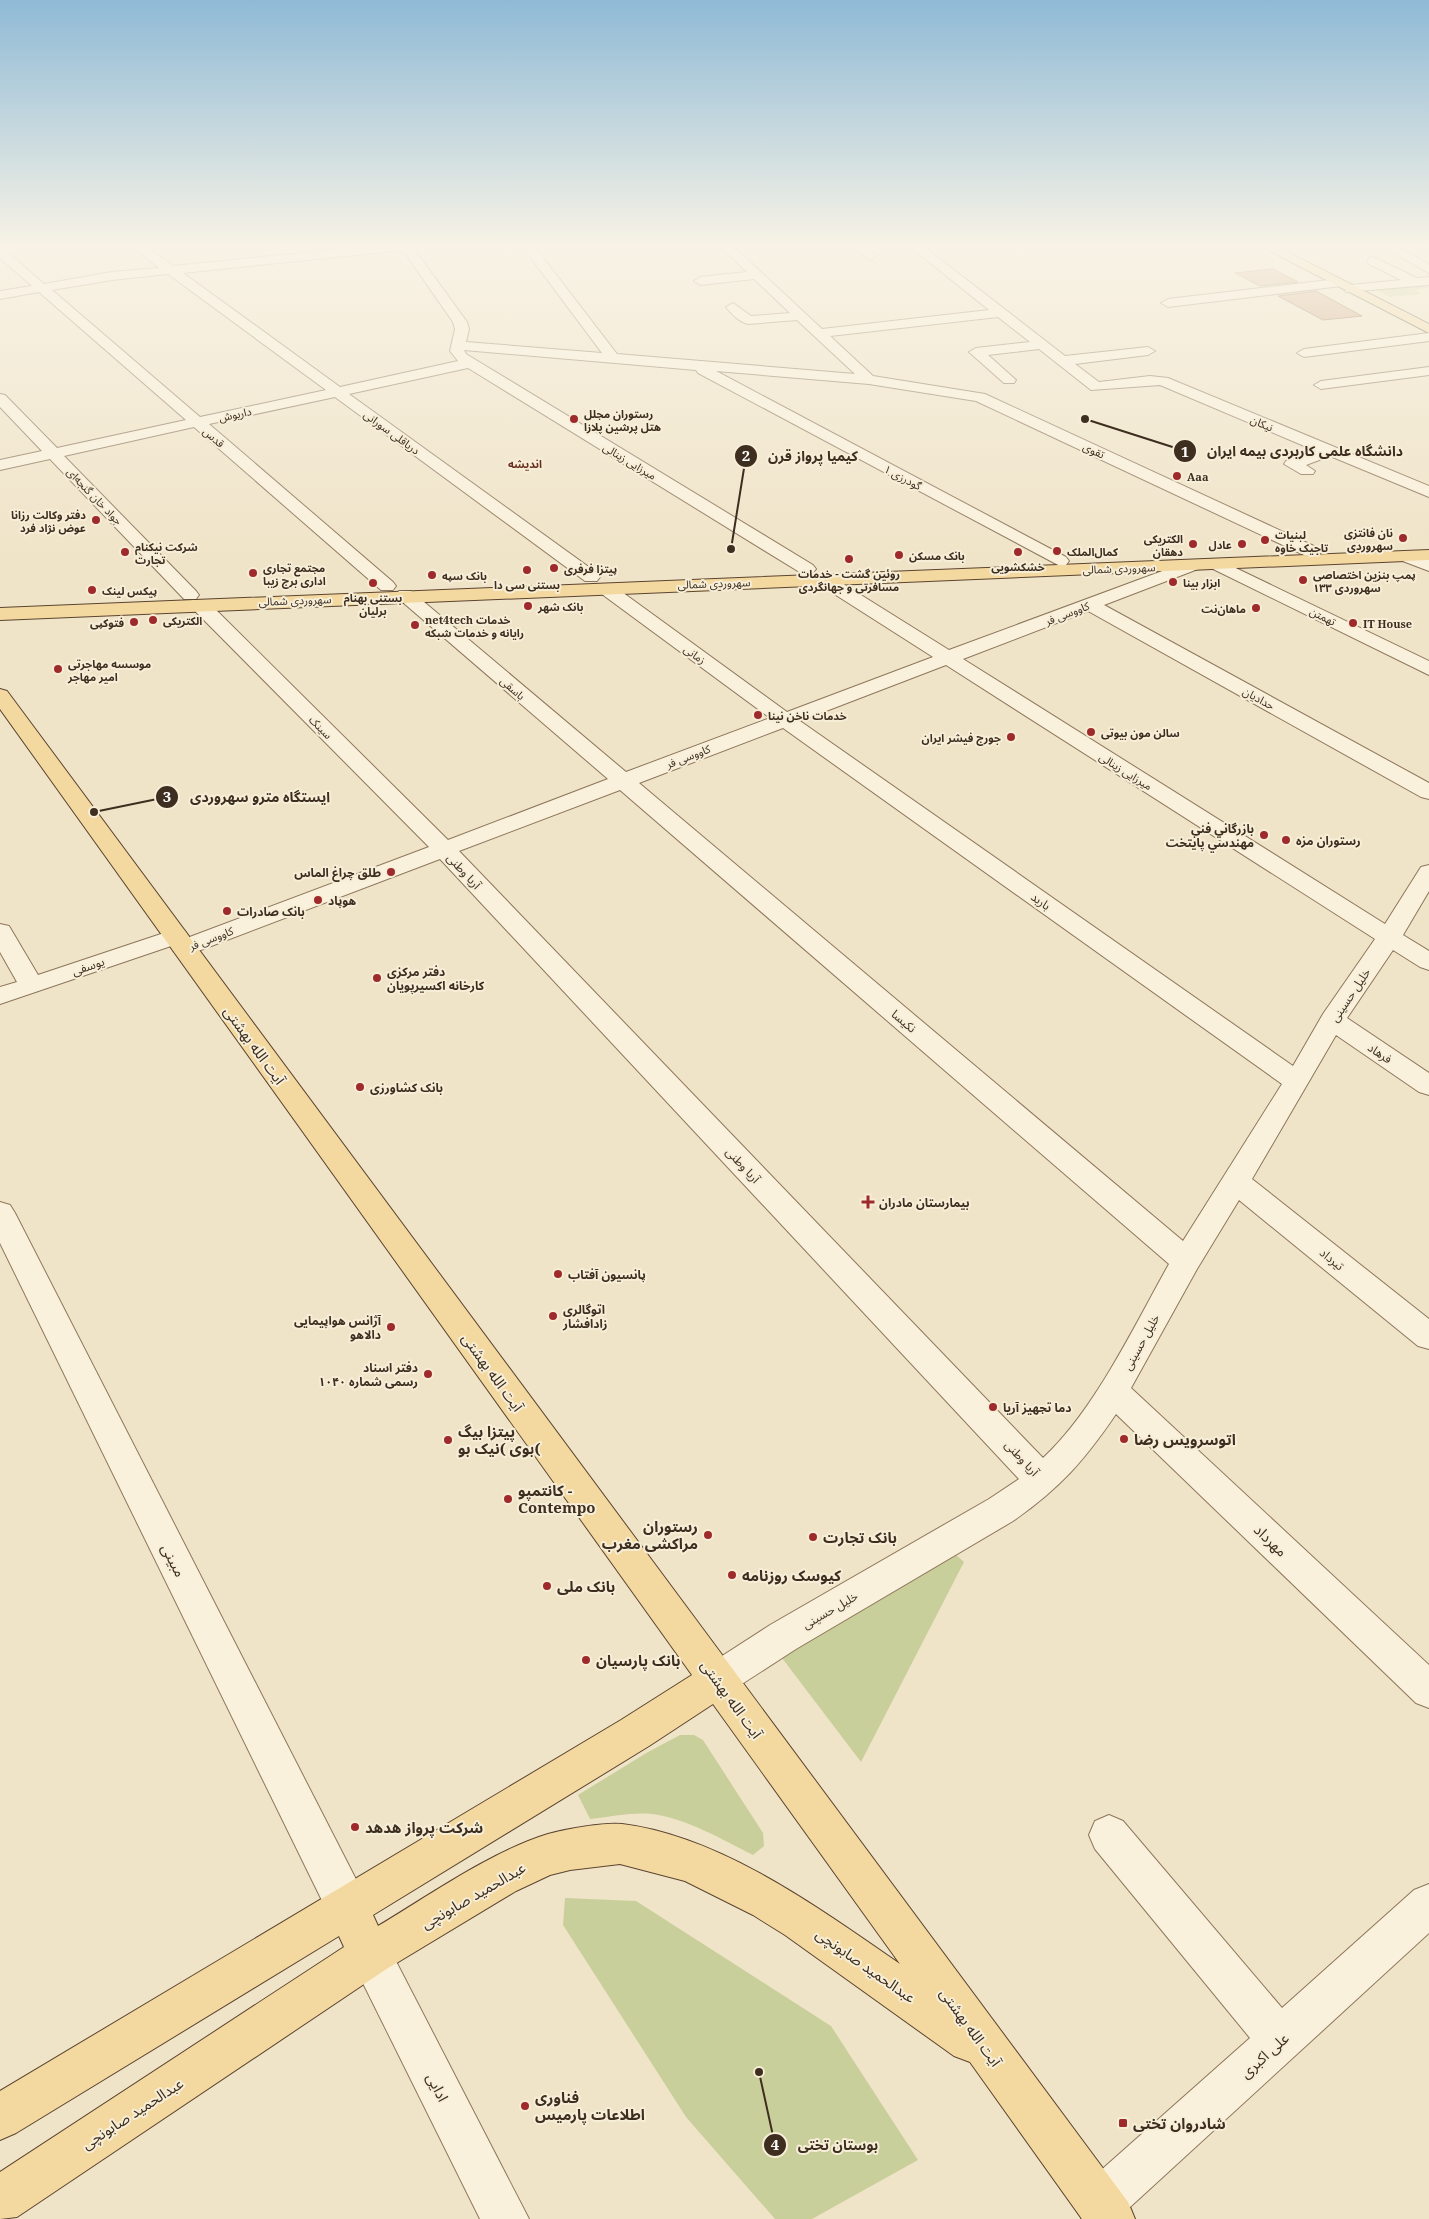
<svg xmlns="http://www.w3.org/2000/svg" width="1429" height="2219" viewBox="0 0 1429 2219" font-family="'Noto Serif','Noto Sans Arabic',serif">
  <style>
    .green { fill: #c9cf9b }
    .building { fill: #cf9f7d; stroke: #8d5f41 }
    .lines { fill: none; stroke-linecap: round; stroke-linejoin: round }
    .minor-casing { stroke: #8d765c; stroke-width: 2 }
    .major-casing { stroke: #5b4430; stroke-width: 2 }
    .minor { fill: #faf1dc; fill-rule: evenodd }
    .major { fill: #f3d9a0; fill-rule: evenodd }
    .poi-dot { fill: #9e2a2b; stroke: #f7eed8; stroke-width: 2 }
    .labels { text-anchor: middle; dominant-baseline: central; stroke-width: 4; stroke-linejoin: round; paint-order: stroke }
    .far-poi-label { font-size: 11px; font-weight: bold; fill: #3d2e20; stroke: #f7eed8; text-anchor: start }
    .far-street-label { font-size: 11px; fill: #3d2e20; stroke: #f7eed8 }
    .far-neighbourhood-label { font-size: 11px; font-weight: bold; fill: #6b2e1e; stroke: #f7eed8 }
    .poi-label { font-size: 12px; font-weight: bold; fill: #3d2e20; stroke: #f7eed8; text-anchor: start }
    .street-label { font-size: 12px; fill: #3d2e20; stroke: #f7eed8 }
    .near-street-label { font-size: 15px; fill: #3d2e20; stroke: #f7eed8 }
    .near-poi-label { font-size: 15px; font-weight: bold; fill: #3d2e20; stroke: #f7eed8; text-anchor: start }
    .leader { fill: none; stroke: #3d2e20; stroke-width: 2 }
    .callout-dot { fill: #3d2e20; stroke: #f7eed8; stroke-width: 2 }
    .mark-label { font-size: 15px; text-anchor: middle; font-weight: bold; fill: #fff }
    .callout-label { font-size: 14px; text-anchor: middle; font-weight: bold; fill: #3d2e20; stroke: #f7eed8; stroke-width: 4; stroke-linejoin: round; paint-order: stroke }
  </style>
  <rect width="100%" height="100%" fill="#f0e4c8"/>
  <g class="green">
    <path d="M1420,285l7,3 -12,2 6,4 -32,3 -14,-8z"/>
    <path d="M955,1554l9,8 -103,200 -79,-104z"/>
    <path d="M680,1735h14l9,5 60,93 1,13 -11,9c-32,-16 -65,-36 -101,-41 -19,-2 -42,3 -62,5l-12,-24 70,-43z"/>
    <path d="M565,1898l71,3 195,125 87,134 -106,59h-37l-89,-102 -123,-192z"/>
  </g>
  <g class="building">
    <path d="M1273,269l25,13 -38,4 -25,-13z"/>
    <path d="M1316,291l46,25 -39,4 -45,-24z"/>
  </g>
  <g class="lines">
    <defs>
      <g id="minor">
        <path d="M132,246h14l27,20 199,-20h45l-3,3 53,73 2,7 -3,13 136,11 -80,-107h12l83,108 238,20 -58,-54 -49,4c-8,-2 -17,-10 -22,-17l7,-4 18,13 39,-3 -36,-34 -54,6 -6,-4 6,-4 47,-5 -27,-26h13l89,83 167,-19 -80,-64h14l142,110 83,-9 7,4 -7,4 -73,9 24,18 51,-6 18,2 261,108v11l-99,-41 -24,9 9,6 -2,3h-12l-17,-10 2,-3 30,-10 -156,-66 -69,5 -52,-41 -51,6 28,25 -2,3h-10l-35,-31 7,-4 54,-6 -32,-25 -168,19 43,40 112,18 331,153 3,4 -3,4h-12l-328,-154 -107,-17 -153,-13 350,186 3,4 -3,4 -6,1 -362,-193 -2,-3 -232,-20 2,4 347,211 3,4 -3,4h-12l-333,-205 -119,26 248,179 3,4 -3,4h-12l-250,-184 -126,27 184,158 3,4 -3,4h-12l-187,-163 -130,29 132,135 3,4 -3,4h-12l-134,-140 -50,11v-10l42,-9 -42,-44v-13l5,1 52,53 129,-28 -147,-128 -39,7v-8l32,-5 -32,-28v-10l4,1 40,35 68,-12 47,-4zM403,250l50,72 2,7 -5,22 8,10 -118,26 -157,-114zM168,274l158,116 -126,27 -148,-127 60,-10z"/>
        <path d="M852,246h14l10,10 -6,4z"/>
        <path d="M1381,246h15l33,18v9z"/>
        <path d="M1373,257l44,21 12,-1v8l-83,7 -1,-3 1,-3 5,-1 50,-5 -32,-16 -2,-3 2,-3z"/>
        <path d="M1337,279l6,4 -2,3 -173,21 -7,-4 7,-4z"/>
        <path d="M1429,333v8l-125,16 -7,-4 7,-4z"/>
        <path d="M1429,367v8l-108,14 -7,-4 7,-4z"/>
        <path d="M1406,551l23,9v11l-29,-11 -3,-4 3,-4z"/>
        <path d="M1217,559l212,102v14l-218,-107 -3,-4 3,-4z"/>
        <path d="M1192,560l6,1 3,4 -3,4 -94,36 325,178v16l-8,-2 -333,-186 -125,48 422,265 36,-57 8,-2v26l-26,44 26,16v19l-9,-3 -27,-17 -46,68 82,55v22l-10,-3 -83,-57 -84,144 177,140v30l-11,-3 -179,-146 -42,69 -66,119 298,277v43l-13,-5 -300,-289c-32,47 -56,74 -103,107l-217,128 -65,42 -13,6 -13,-6 -6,-12 6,-12 65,-42 219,-126 30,-20 -579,-620 -247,94 -9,3 -9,-3 -3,-5 2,-3 -174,59v-17l17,-5 -17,-30v-28l9,2 29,49 138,-46 9,2 3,5 -1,2 242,-91 -237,-239 -2,-4 2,-4h14l242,240 160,-61 -209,-180 -3,-4 3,-4h12l215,181 144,-54 -171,-126 -3,-4 3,-4h12l176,128 146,-55 -116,-74 -3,-4 3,-4h12l120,75zM946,665l429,274 -52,75 -30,52 -493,-345zM783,728l499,356 -99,157 -544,-458zM620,790l549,474c-35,62 -74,146 -126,194l-584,-607z"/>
        <path d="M0,1202l10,3 5,8 348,680 6,15 -6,15 -15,6 -15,-6 -333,-680z"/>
        <path d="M1109,1815l14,6 159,187 132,-118 15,-6v49l-312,286h-35l-7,-15 7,-17 168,-149 -155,-189 -6,-14 6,-14z"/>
        <path d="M370,1934l15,6 144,279h-49l-131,-264 6,-15z"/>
      </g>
      <g id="major">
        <path d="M1260,246h16l153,78v9z"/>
        <path d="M1429,550v10l-1429,60v-12z"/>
        <path d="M0,689l7,2 1121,1511 7,17h-53l-112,-157 -16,-6 -169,-121 -32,-20 -68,-34 -65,-17 -50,6 -20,5 -34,16 -131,79 -368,247 -17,2v-47l344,-225 -5,-11 -323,197 -16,7v-49l621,-371 71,-45 -692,-966zM713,1704l187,260c-80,-55 -179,-128 -278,-140 -17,-2 -57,5 -74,10 -56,17 -120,62 -170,92l-5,-11 276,-169z"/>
      </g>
    </defs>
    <use href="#minor" class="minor-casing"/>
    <use href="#major" class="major-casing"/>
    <use href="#minor" class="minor"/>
    <use href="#major" class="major"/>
  </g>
  <linearGradient id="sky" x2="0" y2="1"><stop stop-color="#8fbad6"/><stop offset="0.44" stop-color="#f8f3e6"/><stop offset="1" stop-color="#f8f3e6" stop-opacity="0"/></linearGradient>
  <rect width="1429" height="557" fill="url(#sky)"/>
  <g class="poi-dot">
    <circle cx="574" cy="419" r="5"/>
    <circle cx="1177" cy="476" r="5"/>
    <circle cx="96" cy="520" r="5"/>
    <circle cx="1403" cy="538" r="5"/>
    <circle cx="1265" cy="540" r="5"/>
    <circle cx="1193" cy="544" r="5"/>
    <circle cx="1242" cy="544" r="5"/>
    <circle cx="1057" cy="551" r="5"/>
    <circle cx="125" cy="552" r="5"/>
    <circle cx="1018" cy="552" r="5"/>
    <circle cx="899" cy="555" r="5"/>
    <circle cx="849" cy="559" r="5"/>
    <circle cx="554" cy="568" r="5"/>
    <circle cx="527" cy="570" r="5"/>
    <circle cx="253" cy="573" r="5"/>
    <circle cx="432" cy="575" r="5"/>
    <circle cx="1303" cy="580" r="5"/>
    <circle cx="1173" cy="582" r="5"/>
    <circle cx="373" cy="583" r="5"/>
    <circle cx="92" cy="590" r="5"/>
    <circle cx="528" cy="606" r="5"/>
    <circle cx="1256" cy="608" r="5"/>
    <circle cx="153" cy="620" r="5"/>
    <circle cx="134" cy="622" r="5"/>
    <circle cx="1353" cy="623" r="5"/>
    <circle cx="415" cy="625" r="5"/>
    <circle cx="58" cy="669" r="5"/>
    <circle cx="758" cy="715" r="5"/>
    <circle cx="1091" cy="732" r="5"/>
    <circle cx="1011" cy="737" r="5"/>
    <circle cx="1264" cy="835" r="5"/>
    <circle cx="1286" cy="840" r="5"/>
    <circle cx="391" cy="872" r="5"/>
    <circle cx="318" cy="900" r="5"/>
    <circle cx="227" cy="911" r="5"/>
    <circle cx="377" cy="978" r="5"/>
    <circle cx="360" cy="1087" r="5"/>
    <path d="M865.5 1194.5h5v5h5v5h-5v5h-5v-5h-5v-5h5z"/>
    <circle cx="558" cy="1274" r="5"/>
    <circle cx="553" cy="1316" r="5"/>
    <circle cx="391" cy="1327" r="5"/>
    <circle cx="428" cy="1374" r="5"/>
    <circle cx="993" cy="1407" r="5"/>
    <circle cx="1124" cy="1439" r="5"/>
    <circle cx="448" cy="1440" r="5"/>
    <circle cx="508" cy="1499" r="5"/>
    <circle cx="708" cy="1535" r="5"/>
    <circle cx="813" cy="1537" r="5"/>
    <circle cx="732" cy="1575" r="5"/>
    <circle cx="547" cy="1586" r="5"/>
    <circle cx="586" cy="1660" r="5"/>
    <circle cx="355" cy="1827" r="5"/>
    <circle cx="525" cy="2106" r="5"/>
    <rect x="1118" y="2118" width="10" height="10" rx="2.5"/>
  </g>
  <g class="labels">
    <g class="far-poi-label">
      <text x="584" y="413">رستوران مجلل<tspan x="584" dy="13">هتل پرشین پلازا</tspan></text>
      <text x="1187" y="476">Aaa</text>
      <text x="86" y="514" text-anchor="end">دفتر وکالت رزانا<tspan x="86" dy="13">عوض نژاد فرد</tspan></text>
      <text x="1393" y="532" text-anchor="end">نان فانتزی<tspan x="1393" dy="13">سهروردی</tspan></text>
      <text x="1275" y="534">لبنیات<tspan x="1275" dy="13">تاجیک خاوه</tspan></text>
      <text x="1183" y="538" text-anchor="end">الکتریکی<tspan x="1183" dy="13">دهقان</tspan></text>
      <text x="1232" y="544" text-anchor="end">عادل</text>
      <text x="135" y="546">شرکت نیکنام<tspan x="135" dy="13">تجارت</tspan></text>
      <text x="1067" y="551">کمال‌الملک</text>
      <text x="909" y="555">بانک مسکن</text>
      <text x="1018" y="566" text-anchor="middle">خشکشویی</text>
      <text x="263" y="567">مجتمع تجاری<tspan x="263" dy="13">اداری برج زیبا</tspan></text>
      <text x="564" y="568">پیتزا فرفری</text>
      <text x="849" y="573" text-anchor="middle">روئین گشت - خدمات<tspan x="849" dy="13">مسافرتی و جهانگردی</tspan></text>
      <text x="1313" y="574">پمپ بنزین اختصاصی<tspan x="1313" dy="13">۱۳۳ سهروردی</tspan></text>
      <text x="442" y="575">بانک سپه</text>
      <text x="1183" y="582">ابزار بینا</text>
      <text x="527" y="584" text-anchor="middle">بستنی سی دا</text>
      <text x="102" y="590">پیکس لینک</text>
      <text x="373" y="597" text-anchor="middle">بستنی بهنام<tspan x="373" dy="13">برلیان</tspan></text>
      <text x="538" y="606">بانک شهر</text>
      <text x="1246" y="608" text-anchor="end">ماهان‌نت</text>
      <text x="425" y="619">net4tech خدمات<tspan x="425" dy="13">رایانه و خدمات شبکه</tspan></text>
      <text x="163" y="620">الکتریکی</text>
      <text x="124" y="622" text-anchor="end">فتوکپی</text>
      <text x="1363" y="623">IT House</text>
      <text x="68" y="663">موسسه مهاجرتی<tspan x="68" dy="13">امیر مهاجر</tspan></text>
      <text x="768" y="715">خدمات ناخن نینا</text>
      <text x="1101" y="732">سالن مون بیوتی</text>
      <text x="1001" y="737" text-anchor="end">جورج فیشر ایران</text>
    </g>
    <g class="far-street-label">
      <text transform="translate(235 414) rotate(-12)">داریوش</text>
      <text transform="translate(1262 423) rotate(23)">نیکان</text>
      <text transform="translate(392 432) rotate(36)">دریاقلی سورانی</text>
      <text transform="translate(214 437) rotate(41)">قدس</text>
      <text transform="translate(1094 450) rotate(25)">تقوی</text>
      <text transform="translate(630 461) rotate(31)">میرزایی زینالی</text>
      <text transform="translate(903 477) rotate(28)">گودرزی ۱</text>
      <text transform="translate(95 496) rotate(46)">جواد خان گنجه‌ای</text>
      <text transform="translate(1119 568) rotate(-2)">سهروردی شمالی</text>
      <text transform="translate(714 583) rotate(-2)">سهروردی شمالی</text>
      <text transform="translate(295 600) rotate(-2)">سهروردی شمالی</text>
      <text transform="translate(1067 613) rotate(-21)">کاووسی فر</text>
      <text transform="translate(1323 616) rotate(26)">تهمتن</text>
      <text transform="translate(695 654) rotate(36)">زمانی</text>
      <text transform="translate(513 688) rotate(41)">باسقی</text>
      <text transform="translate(1259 698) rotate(29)">حدادیان</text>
      <text transform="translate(321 727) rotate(45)">سینک</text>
      <text transform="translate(688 756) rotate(-21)">کاووسی فر</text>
      <text transform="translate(1126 771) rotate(32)">میرزایی زینالی</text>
      <text transform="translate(211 938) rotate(-21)">کاووسی فر</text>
    </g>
    <g class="far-neighbourhood-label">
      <text x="525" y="463">اندیشه</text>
    </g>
    <g class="poi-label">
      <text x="1254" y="828" text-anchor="end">بازرگاني فني<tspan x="1254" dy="14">مهندسي پايتخت</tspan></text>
      <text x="1296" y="840">رستوران مزه</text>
      <text x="381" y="872" text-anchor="end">طلق چراغ الماس</text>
      <text x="328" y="900">هوپاد</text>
      <text x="237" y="911">بانک صادرات</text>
      <text x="387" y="971">دفتر مرکزی<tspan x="387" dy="14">کارخانه اکسیرپویان</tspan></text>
      <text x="370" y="1087">بانک کشاورزی</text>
      <text x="879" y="1202">بیمارستان مادران</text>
      <text x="568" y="1274">پانسیون آفتاب</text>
      <text x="563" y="1309">اتوگالری<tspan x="563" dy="14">زادافشار</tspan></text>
      <text x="381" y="1320" text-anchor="end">آژانس هواپیمایی<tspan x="381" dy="14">دالاهو</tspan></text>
      <text x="418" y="1367" text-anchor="end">دفتر اسناد<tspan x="418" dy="14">رسمی شماره ۱۰۴۰</tspan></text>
      <text x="1003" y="1407">دما تجهیز آریا</text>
    </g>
    <g class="street-label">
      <text transform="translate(464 871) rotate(47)">آریا وطنی</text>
      <text transform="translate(1041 901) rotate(35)">باربد</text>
      <text transform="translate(88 966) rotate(-19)">یوسفی</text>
      <text transform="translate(1350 995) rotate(-56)">خلیل حسینی</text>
      <text transform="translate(904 1021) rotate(40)">نکیسا</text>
      <text transform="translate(1380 1053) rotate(34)">فرهاد</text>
      <text transform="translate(743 1165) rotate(47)">آریا وطنی</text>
      <text transform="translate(1332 1259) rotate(39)">تیرداد</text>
      <text transform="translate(1141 1342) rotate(-61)">خلیل حسینی</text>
      <text transform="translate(1022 1458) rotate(47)">آریا وطنی</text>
      <text transform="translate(830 1610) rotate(-30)">خلیل حسینی</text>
    </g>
    <g class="near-street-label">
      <text transform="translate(255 1045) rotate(54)">آیت الله بهشتی</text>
      <text transform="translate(493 1372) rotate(54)">آیت الله بهشتی</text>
      <text transform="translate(1271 1540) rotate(44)">مهرداد</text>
      <text transform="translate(174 1560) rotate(63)">مبینی</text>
      <text transform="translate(732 1699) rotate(54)">آیت الله بهشتی</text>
      <text transform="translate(473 1895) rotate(-30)">عبدالحمید صابونچی</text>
      <text transform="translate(866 1965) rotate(35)">عبدالحمید صابونچی</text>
      <text transform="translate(971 2027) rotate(54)">آیت الله بهشتی</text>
      <text transform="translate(1264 2055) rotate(-42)">علی‌ اکبری</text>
      <text transform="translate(438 2087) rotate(63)">ادایی</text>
      <text transform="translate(132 2113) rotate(-33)">عبدالحمید صابونچی</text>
    </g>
    <g class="near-poi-label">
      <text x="458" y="1431">پیتزا بیگ<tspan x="458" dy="17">بوی )نیک بو(</tspan></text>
      <text x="1134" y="1439">اتوسرویس رضا</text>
      <text x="518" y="1490">کانتمپو -<tspan x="518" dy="17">Contempo</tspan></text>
      <text x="698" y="1526" text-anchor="end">رستوران<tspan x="698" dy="17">مراکشی مغرب</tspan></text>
      <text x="823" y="1537">بانک تجارت</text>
      <text x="742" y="1575">کیوسک روزنامه</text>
      <text x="557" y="1586">بانک ملی</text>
      <text x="596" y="1660">بانک پارسیان</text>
      <text x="365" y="1827">شرکت پرواز هدهد</text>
      <text x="535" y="2097">فناوری<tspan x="535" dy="17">اطلاعات پارمیس</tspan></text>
      <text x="1133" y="2123">شادروان تختی</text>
    </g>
  </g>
  <path class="leader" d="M1085 419L1185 451M731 549L746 456M94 812L167 797M759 2072L775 2145"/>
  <g class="callout-dot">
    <circle cx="1085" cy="419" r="5"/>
    <circle cx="731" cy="549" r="5"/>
    <circle cx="94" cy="812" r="5"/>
    <circle cx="759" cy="2072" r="5"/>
    <circle cx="1185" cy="451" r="12"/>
    <circle cx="746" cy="456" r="12"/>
    <circle cx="167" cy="797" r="12"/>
    <circle cx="775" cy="2145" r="12"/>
  </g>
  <g class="mark-label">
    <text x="1185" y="457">1</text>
    <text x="746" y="461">2</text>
    <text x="167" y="802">3</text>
    <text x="775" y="2150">4</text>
  </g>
  <g class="callout-label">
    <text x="1305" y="456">دانشگاه علمی کاربردی بیمه ایران</text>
    <text x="813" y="461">کیمیا پرواز قرن</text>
    <text x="260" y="802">ایستگاه مترو سهروردی</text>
    <text x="838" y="2150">بوستان تختی</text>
  </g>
</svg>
